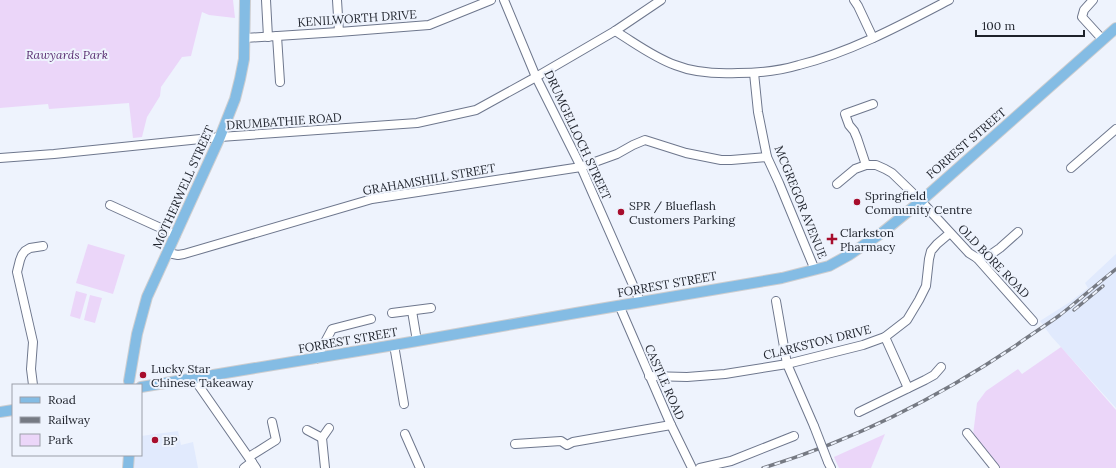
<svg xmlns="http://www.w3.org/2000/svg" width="1116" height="468" viewBox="0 0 1116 468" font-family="Lora,serif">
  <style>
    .built { fill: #e1eafd }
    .green { fill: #ebd6f9 }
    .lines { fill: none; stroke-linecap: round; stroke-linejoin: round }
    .minor-casing { stroke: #6e778d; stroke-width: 10 }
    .major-casing { stroke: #ceced0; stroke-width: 12 }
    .minor { stroke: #fff; stroke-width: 8 }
    .major { stroke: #84bce4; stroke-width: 10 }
    .rail-casing { stroke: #767a83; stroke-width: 3.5 }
    .rail { stroke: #eef3fd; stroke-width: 2; stroke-dasharray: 6; stroke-linecap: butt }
    .minor-bridge-casing { stroke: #6e778d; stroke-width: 10; stroke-linecap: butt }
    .minor-bridge { stroke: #fff; stroke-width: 8 }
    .poi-dot { fill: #a70d2d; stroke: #eef3fd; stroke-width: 1.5 }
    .labels { text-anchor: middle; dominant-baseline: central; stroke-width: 4; stroke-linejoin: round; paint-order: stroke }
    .street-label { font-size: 12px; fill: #1e222b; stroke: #eef3fd }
    .park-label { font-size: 12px; font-style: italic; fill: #5b3173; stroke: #eef3fd }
    .poi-label { font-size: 12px; fill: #1e222b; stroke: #eef3fd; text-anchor: start }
  </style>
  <rect width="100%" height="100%" fill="#eef3fd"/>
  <g class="built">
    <path d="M1116,254v154l-65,-72 -11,-15 30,-19 18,-14 -3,-5z"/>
    <path d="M178,431l3,14 12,-3 5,26h-64v-13h7v-19z"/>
  </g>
  <g class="green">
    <path d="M0,0h233l2,18 -26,-3 -7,-3 -11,44 -9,1 -21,30 -1,9 -13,21 -5,20 -9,1 -4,-35 -80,6 -1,-5 -48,4z"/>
    <path d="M88,244l37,11 -12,39 -37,-11z"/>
    <path d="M76,291l11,3 -7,25 -10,-3z"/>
    <path d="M90,295l12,3 -7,25 -11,-3z"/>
    <path d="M1061,347l55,63v58h-116l-27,-33 4,-32 9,-12 32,-22 4,5z"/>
    <path d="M885,434l-14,34h-32l-5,-11z"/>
  </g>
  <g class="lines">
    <defs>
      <g id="minor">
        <path d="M266,0l2,37"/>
        <path d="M337,0l2,32"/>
        <path d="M504,0l32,77 45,90 59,134"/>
        <path d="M854,0l4,6 15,32"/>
        <path d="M1093,0l-9,10 -2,7 21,23"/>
        <path d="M615,31c20,12 38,26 60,34 20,8 42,9 63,8 20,0 41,-2 61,-8 52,-13 102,-40 150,-65"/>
        <path d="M277,36l3,46"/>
        <path d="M245,38l94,-6 90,-7 62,-25"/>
        <path d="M754,73l4,39 9,45 12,26 36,87"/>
        <path d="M0,158l54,-4 166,-17 197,-14 59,-13 60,-33 79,-46 46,-31"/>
        <path d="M866,165l-9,-27 -3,-7 -5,-6 -4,-11 28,-10"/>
        <path d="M1071,168l45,-39"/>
        <path d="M837,184l18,-15 11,-4h10l9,4 7,4 29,28 48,52 8,5 56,63"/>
        <path d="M110,205l66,30"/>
        <path d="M168,253l10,2 6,-1 188,-55 209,-32 36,-13 16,-9 12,-5 41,13 35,7h10l36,-3"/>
        <path d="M977,258l13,-3 10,-7 18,-16"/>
        <path d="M776,301l11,63 27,62"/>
        <path d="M619,305l52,120 21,43"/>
        <path d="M412,311l5,30"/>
        <path d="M392,313l39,-5"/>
        <path d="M885,337l23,51"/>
        <path d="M394,345l10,59"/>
        <path d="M316,359l16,-30 39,-10"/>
        <path d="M649,376l38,1 38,-3 62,-10 76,-19 22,-8 22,-17 12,-20 7,-14 3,-27 2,-8 6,-7 13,-11"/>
        <path d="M196,378l3,8 57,82"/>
        <path d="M33,385l-2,-16 2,-27 -16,-70 3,-12 2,-5 3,-4 5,-3 13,-2"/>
        <path d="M859,412l66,-32 9,-5 7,-8"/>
        <path d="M307,430l15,8"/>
        <path d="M967,433l28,35"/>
        <path d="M405,434l15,34"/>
        <path d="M515,444l46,-3 6,4 6,-3 98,-17"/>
        <path d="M249,457l27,-17 -4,-18"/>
        <path d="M828,462l3,6"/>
        <path d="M244,468l8,-6"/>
        <path d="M325,468l-3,-30 7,-10"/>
        <path d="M700,468l31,-7 63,-25"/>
      </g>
      <g id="major">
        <path d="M129,381l8,-47 10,-37 73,-160 15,-38 5,-20 4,-20 1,-59"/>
        <path d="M141,387l253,-42 182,-32 206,-35 47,-12 20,-11 34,-23 38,-31 195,-173"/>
        <path d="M0,412l13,-2"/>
        <path d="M128,468l1,-13"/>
      </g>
    </defs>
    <use href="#minor" class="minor-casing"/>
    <use href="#major" class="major-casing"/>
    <use href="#minor" class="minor"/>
    <use href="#major" class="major"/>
    <defs>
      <g id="rail">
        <path d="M1074,310l29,-24"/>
        <path d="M763,468c91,-28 173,-69 252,-122 15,-11 30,-20 45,-31 19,-15 37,-31 56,-46"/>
      </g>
    </defs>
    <use href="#rail" class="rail-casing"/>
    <use href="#rail" class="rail"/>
    <defs>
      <path id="minor-bridge" d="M814,426l14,36"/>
    </defs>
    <use href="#minor-bridge" class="minor-bridge-casing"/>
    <use href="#minor-bridge" class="minor-bridge"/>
  </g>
  <g class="poi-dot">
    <circle cx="857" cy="202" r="4"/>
    <circle cx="621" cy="212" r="4"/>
    <path d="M830 233h4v4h4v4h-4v4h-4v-4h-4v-4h4z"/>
    <circle cx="143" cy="375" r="4"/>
    <circle cx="155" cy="440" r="4"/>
  </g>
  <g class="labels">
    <g class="street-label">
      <text transform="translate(357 18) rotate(-4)">KENILWORTH DRIVE</text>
      <text transform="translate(284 121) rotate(-4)">DRUMBATHIE ROAD</text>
      <text transform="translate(578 135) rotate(65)">DRUMGELLOCH STREET</text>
      <text transform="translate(966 143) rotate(-41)">FORREST STREET</text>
      <text transform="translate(429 179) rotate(-10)">GRAHAMSHILL STREET</text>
      <text transform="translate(183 187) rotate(-66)">MOTHERWELL STREET</text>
      <text transform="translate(801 202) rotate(68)">MCGREGOR AVENUE</text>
      <text transform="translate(994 261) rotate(46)">OLD BORE ROAD</text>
      <text transform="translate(667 284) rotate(-10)">FORREST STREET</text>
      <text transform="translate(348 340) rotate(-10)">FORREST STREET</text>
      <text transform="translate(817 342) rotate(-14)">CLARKSTON DRIVE</text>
      <text transform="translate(665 382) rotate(66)">CASTLE ROAD</text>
    </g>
    <g class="park-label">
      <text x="67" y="54">Rawyards Park</text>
    </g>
    <g class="poi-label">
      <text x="865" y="195">Springfield<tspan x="865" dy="14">Community Centre</tspan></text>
      <text x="629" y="205">SPR / Blueflash<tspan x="629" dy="14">Customers Parking</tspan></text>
      <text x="840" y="232">Clarkston<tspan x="840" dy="14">Pharmacy</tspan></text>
      <text x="151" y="368">Lucky Star<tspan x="151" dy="14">Chinese Takeaway</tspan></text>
      <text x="163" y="440">BP</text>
    </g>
  </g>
  <rect x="12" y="384" width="130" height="72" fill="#eef3fd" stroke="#9b9fa9"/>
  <rect x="20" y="397" width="20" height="6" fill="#84bce4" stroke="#9b9fa9"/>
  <text x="48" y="404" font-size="12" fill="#1e222b">Road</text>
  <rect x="20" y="417" width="20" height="6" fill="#767a83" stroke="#9b9fa9"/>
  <text x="48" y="424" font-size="12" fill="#1e222b">Railway</text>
  <rect x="20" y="434" width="20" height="12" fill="#ebd6f9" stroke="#9b9fa9"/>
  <text x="48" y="444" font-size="12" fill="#1e222b">Park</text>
  <path d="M976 30v6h108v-6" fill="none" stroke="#1e222b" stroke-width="2"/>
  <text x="982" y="30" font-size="12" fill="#1e222b" stroke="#eef3fd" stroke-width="3" paint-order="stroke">100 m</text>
</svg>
